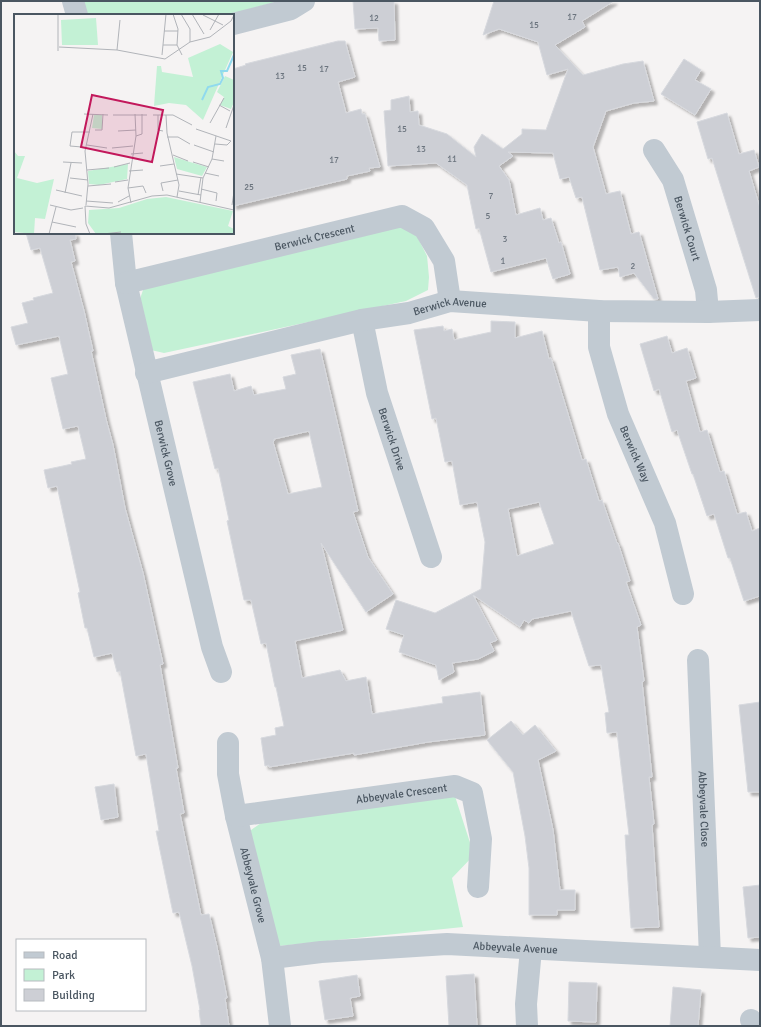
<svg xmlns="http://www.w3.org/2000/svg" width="761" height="1027" viewBox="0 0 761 1027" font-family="Signika,sans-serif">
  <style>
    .green { fill: #c3f1d5 }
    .building { fill: #cdcfd5; stroke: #d7d9de; fill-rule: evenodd; filter: url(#shadow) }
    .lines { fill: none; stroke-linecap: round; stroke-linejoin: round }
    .minor { stroke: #c1cad2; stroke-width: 22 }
    .labels { text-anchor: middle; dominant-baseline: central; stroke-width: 3.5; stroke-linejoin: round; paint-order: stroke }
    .number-label { font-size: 9px; fill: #6b747e }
    .street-label { font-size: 11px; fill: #4a5661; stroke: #fff }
    .inset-river { fill: none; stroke: #90daee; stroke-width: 2 }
    .inset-road { fill: none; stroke: #b1b4b9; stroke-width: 1 }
    .view { fill: #c2185b; fill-opacity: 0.15; stroke: #c2185b; stroke-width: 2 }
    .inset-edge { fill: none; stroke: #4a5661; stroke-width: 2 }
  </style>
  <defs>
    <filter id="shadow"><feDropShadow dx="3.5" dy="3.5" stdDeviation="1" flood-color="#0004"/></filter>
  </defs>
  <rect width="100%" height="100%" fill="#f5f3f3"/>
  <g class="green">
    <path d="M79,1h200l-51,14h-146z"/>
    <path d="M398,225l19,11 10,20 2,21 -1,13 -22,11 -242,52 -13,-3 -12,-48 4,-12 7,-4z"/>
    <path d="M452,787l22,68 -22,23 11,49 -184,19 -30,-107 2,-9 10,-7z"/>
  </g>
  <g class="building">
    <path d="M353,1h41l1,39 -16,1 -1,-13 -23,1z"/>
    <path d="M494,1h120l-32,20 3,6 -30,18 28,30 40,-11 20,-3 11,40 -20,2 -28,8 -13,36 13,47 14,-3 11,43 8,-2 19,67h-4l-20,-26 -14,4 -2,-10 -18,3 -18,-73 -6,1 -7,-21 -9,2 -7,-26 -45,-1 5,4 -14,10 10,14 7,35 24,-7 3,12 8,-2 8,25 2,-1 9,32 -17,5 -7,-21 -55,14 -12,-44 -3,1 -9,-44 -31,-22 -48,3 -4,-55 7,-1v-10l18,-4 1,16 8,-1 1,14 28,9 29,23 -2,-10 8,-13 21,15 19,-15v-5l24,1 22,-61 -21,6 -9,-33 -39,-13 -16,6z"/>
    <path d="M338,41h7l10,36 -17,5 8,31 15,-4 1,5h3l15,53 -11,1 1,3 -23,5v3l-114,27v-137l13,-4 -1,-1z"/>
    <path d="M684,59l17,11 -6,10 16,9 -16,26 -34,-21z"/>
    <path d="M727,113l12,41 15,-4 5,17 -10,4 11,37v89l-4,1 -44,-140 -4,1 -11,-37z"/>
    <path d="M26,233h49l1,6 -6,1 5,21 -4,1 13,49 9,40h-2l15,68 7,26 12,63 18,65 20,91 -3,1 18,103h-2l8,45 -4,1 21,101 8,-1 8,33 10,51h-2l4,28h-28l-2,-16h1l-8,-44 -13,-54 -6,1 -17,-82h3l-13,-77 -10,2 -16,-85 -3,1 -5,-19 -18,4 -7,-29h-2l-7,-35 2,-1 -23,-106 -9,2 -4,-18 28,-6 -1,-2 15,-3 -8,-33 -15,3 -12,-51 17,-4 -9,-38 -43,9 -5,-18 17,-4 -6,-20 12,-3 -1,-2 20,-5 -13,-45 -9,2z"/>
    <path d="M491,321l24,1v16l27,-7 7,28 2,-1 31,102 4,-1 13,42 3,-1 15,43h1l12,38 -4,1 15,43 -4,2 7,54 -2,1 10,95h-3l5,47 -2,1 7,102 -28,1 -6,-93h4l-12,-103 -10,1 -2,-20 4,-1 -8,-47 -12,1 -18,-55 -39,8 -3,4 -5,-3 -4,7 -47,-32 24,45 -7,3 4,8 -16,8 -26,4 2,9 -15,8 -3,-15 -37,-13 5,-17 -18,-6 10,-29 39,13 46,-24 4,-47 -8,-40 -17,3 -8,-44 -7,1 -9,-44 -4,1 -18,-89 29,-4 1,5 8,-2 2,11 37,-8zM539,502l15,42 -37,12 -9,-47z"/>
    <path d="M667,336l5,17 15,-5 9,30 -10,3 14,51 7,-2 13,42 4,-1 13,43 9,-2 6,19 8,-3v68l-16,5 -14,-43h-2l-14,-44 -7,2 -14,-42h-1l-15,-44 -5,2 -13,-43 -5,2 -14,-47z"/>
    <path d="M320,349l38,162 -5,1 15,45 25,37 -27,18 -45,-69 22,87 -48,11 7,37 38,-8 6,11 20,-4 6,37 71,-11 -1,-6 38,-5 5,43 -57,7 -74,13v-2l-85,14v-2l-4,1 -4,-28 15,-3 -1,-7 9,-2 -8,-39h-1l-9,-44 -5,1 -10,-44h-7l-17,-79 2,-1 -11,-52 -3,1 -22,-87 37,-8 4,17 17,-5 3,9 32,-6 -3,-12 13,-3 -5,-19zM309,431l13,56 -34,7 -15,-52 1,-1v-2z"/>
    <path d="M760,702v90h-12l-9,-87z"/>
    <path d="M511,721l12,14 12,-10 21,26 -18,9 15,70 7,60h15v20h-18v5h-28v-47l-4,-32 -12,-64 -26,-32z"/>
    <path d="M114,784l4,33 -17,3 -6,-33z"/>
    <path d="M760,885v52l-12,1 -5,-51z"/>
    <path d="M474,974l3,52h-28l-3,-50z"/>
    <path d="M357,975l3,21 -10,2 3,18 -28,4 -6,-39z"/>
    <path d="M569,982l28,1 -1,39 -28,-1z"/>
    <path d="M673,987l28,3 -3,36h-28z"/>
  </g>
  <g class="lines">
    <g class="minor">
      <path d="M73,1l4,14"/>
      <path d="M233,24l58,-15 13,-8"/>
      <path id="s1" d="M654,150l19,30 33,110 2,22"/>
      <path id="s2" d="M121,233l5,50 86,364 9,25"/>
      <path id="s3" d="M126,283l276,-67 22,12 20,33 6,40"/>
      <path id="s4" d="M599,311v36l19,67 47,109 18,71"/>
      <path id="s5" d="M362,320l15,73 54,164"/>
      <path id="s6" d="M146,373l216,-53 47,-7 41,-12 149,10 109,1 52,-2"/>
      <path id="s7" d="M698,660l12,297"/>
      <path id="s8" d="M228,743v31l8,42 36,142 8,68"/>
      <path id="s9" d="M236,816l219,-30 17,7 9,46 -3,48"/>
      <path id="s10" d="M272,958l49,-6 126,-8 313,16"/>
      <path d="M751,1020l4,6"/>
      <path d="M527,1026l-1,-22 5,-55"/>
    </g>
  </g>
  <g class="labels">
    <g class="number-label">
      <text x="572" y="17">17</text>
      <text x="374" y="18">12</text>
      <text x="534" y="25">15</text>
      <text x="302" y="68">15</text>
      <text x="324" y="69">17</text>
      <text x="280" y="76">13</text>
      <text x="402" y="129">15</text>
      <text x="421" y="149">13</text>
      <text x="452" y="159">11</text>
      <text x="334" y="160">17</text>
      <text x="249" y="187">25</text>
      <text x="491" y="196">7</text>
      <text x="488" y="216">5</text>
      <text x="505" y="239">3</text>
      <text x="503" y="261">1</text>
      <text x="633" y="266">2</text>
    </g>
    <g class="street-label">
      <text stroke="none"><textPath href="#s1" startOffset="86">Berwick Court</textPath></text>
      <text stroke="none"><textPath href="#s3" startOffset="194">Berwick Crescent</textPath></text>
      <text stroke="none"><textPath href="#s6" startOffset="312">Berwick Avenue</textPath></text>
      <text stroke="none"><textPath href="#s5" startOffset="123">Berwick Drive</textPath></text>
      <text stroke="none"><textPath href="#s4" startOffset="149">Berwick Way</textPath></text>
      <text stroke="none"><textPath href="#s2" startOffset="225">Berwick Grove</textPath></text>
      <text stroke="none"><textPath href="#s9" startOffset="167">Abbeyvale Crescent</textPath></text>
      <text stroke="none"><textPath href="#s7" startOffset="149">Abbeyvale Close</textPath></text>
      <text stroke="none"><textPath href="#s8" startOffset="145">Abbeyvale Grove</textPath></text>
      <text stroke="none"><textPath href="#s10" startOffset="244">Abbeyvale Avenue</textPath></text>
    </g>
  </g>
  <g transform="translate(14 14)">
    <rect width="220" height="220" fill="#f5f3f3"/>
    <path d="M82,4l2,27h-36l-1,-25zM206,30l13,8 -30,68 -17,-15 -17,-2 -15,3 3,-40h4l1,6 31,5 -5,-19zM211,62l9,4v22l-3,7 -11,-4 4,-8 -7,-5zM80,101h8v14l-10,-1zM0,137l4,5h7l-8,22 20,5 17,-4 -9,40 -10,-1 -1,16 -20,-2zM160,143l16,5 17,5 -5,9 -25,-7zM114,150l-1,15 -28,6 -10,-1 -1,-13zM152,183l67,14 -5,15 6,3v5h-138l-8,-11 1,-13 30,-2 28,-9z" fill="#c3f1d5"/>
    <path class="inset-river" d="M188,86l6,-13 12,-3 3,-6 -2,-7h6l7,-16"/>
    <path class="inset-road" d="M44,0v37M159,0l5,15 -1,16 5,10M167,0l9,15v13M178,0l12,20M189,1l20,10M196,16l9,-16M150,17h14M149,31h14M45,33l58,3 48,9 25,-17 20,-5 21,-16 3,-6M103,36l3,-30M148,41l4,-41M205,91l11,6M70,100l24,1M99,101h34M139,101h20l19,10M144,101v15l5,1M152,101l1,18 12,52 -2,12M196,109l14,-25M212,114l8,-23M182,115l35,12 -4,4 -12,-1M81,116h7l1,-16M104,117l18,-1M122,122l6,-2v-20M153,123h11l12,7M73,131l20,3M180,131l20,7M68,133l-12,-1 2,-14h18M98,134l21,-2M117,140l12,-1M159,141l15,6M198,145l12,2M49,148l19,1M179,148l16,5M146,152l14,-2M100,153l16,-4M73,156l22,-2M115,157l14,-1M191,159l14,3M162,160l27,4M56,164l18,2M101,168l13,-2M74,172l23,-2M114,174l15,-2 3,7M187,175l16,4 -1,8M42,176l26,6M149,177l-2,-8 17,-3M165,177l22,4M51,179l6,-30M184,181l3,-18M72,187l27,2M104,188l11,-6M186,188l3,-24 9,-19 4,-23M117,189l-3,-15 8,-52 -1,-22M36,191l21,5 12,-2M72,191l2,-21 -3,-33 8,-37M218,191l2,-13M38,208l24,5M35,220l7,-27M76,220l-4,-10 -1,-18 24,2 43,-12 15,-1 67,15M89,220l18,-2"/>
    <path class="view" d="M78,81l71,15 -11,52 -71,-15z"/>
    <rect width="220" height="220" class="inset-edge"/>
  </g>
  <rect width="761" height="1027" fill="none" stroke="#4a5661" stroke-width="4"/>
  <rect x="16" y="939" width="130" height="72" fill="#ffffff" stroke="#b7bbc0"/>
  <rect x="24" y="952" width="20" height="6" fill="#c1cad2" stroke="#b7bbc0"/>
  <text x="52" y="959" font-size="12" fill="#4a5661">Road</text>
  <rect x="24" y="969" width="20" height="12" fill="#c3f1d5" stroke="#b7bbc0"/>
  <text x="52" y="979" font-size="12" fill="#4a5661">Park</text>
  <rect x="24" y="989" width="20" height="12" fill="#cdcfd5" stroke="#b7bbc0"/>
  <text x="52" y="999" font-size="12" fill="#4a5661">Building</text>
</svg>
